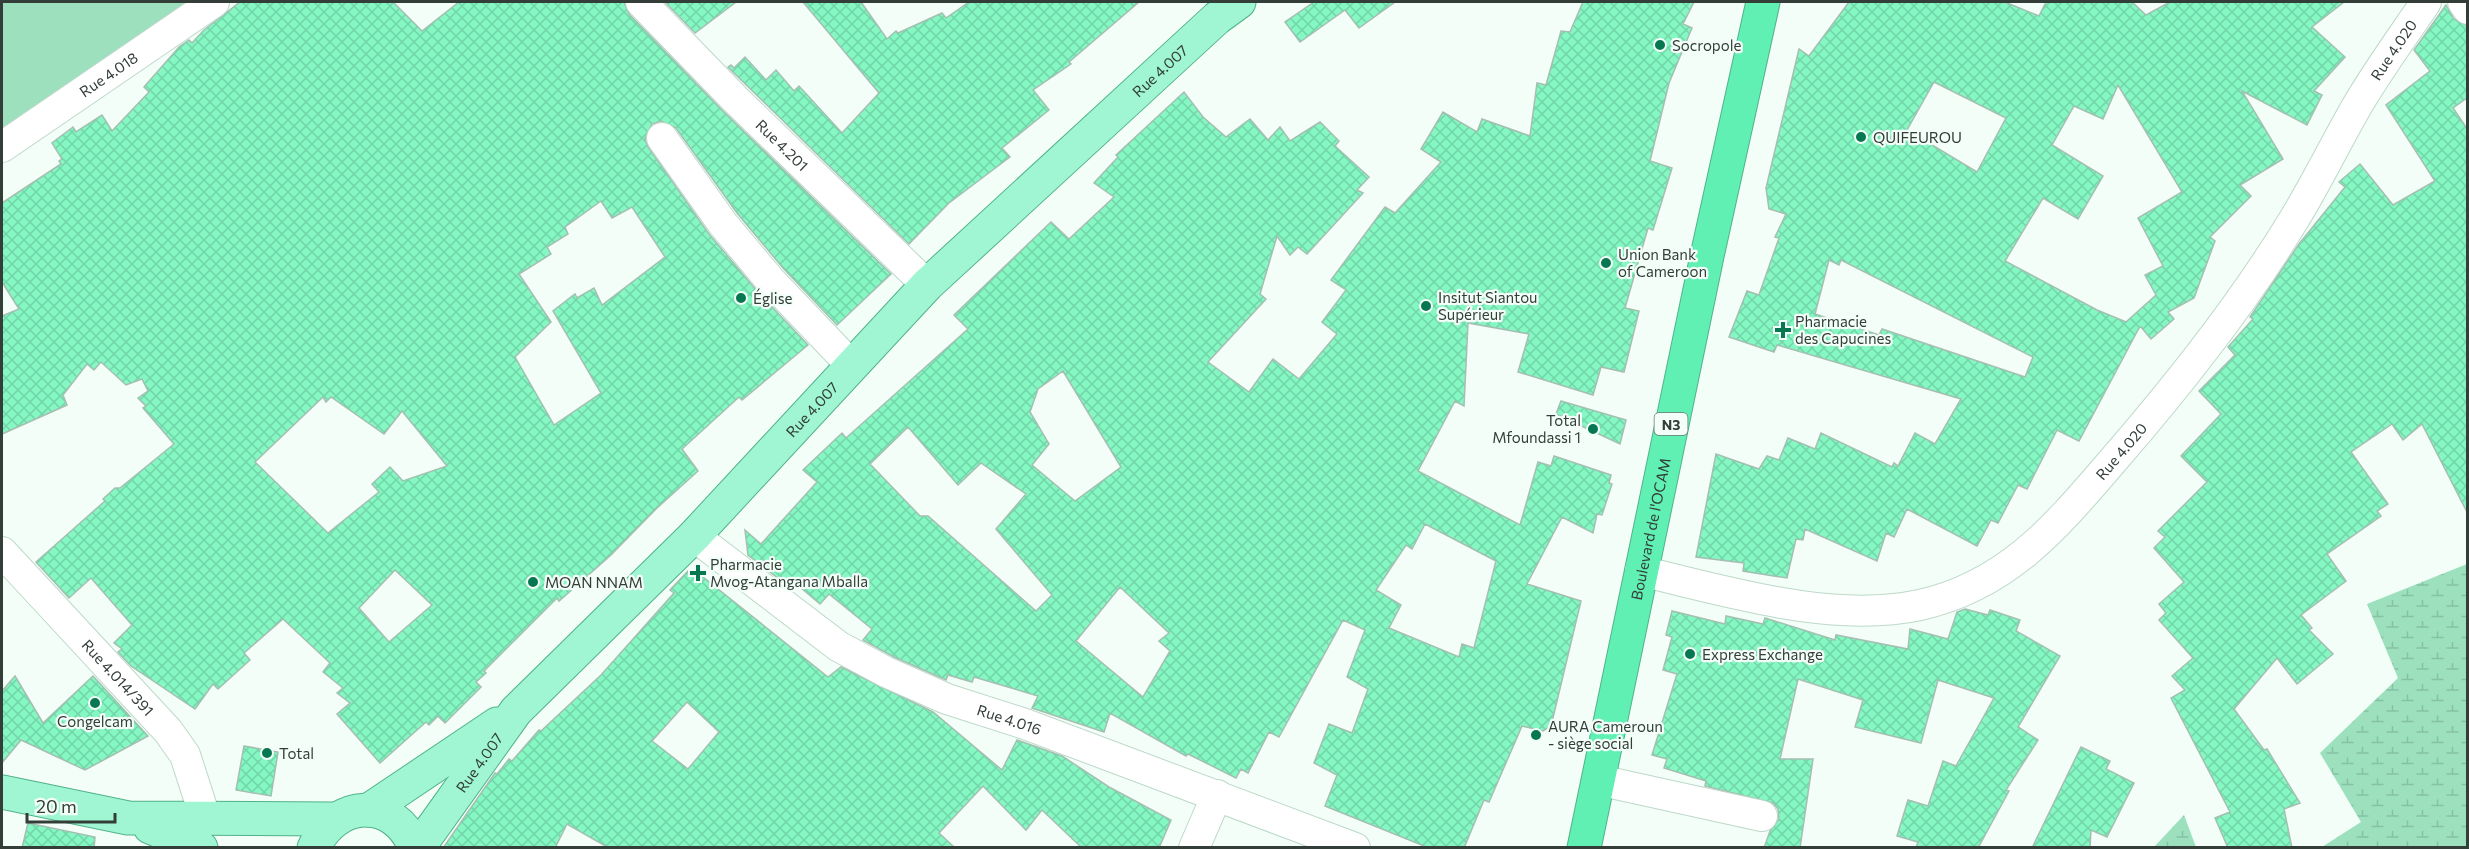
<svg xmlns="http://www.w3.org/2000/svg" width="2469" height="849" viewBox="0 0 2469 849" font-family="Commissioner,sans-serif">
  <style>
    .grass { fill: #9ce0be }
    .wetland { fill: url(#wetland-marsh) }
    .building { fill: url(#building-cross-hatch); stroke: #a4bfb1; stroke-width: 1.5; fill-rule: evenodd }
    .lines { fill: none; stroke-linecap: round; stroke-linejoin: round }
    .minor-casing { stroke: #bdd9ca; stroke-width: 32 }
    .major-casing { stroke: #51b289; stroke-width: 35 }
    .highway-casing { stroke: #51b289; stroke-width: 35 }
    .minor { stroke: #fff; stroke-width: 30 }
    .major { stroke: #a0f6d2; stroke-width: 33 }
    .highway { stroke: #61f0b4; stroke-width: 33 }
    .poi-dot { fill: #077752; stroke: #f2fef7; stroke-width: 2 }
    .labels { text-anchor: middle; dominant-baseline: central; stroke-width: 4.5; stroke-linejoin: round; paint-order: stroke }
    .shield { fill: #f2fef7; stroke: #6c7871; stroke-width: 1.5 }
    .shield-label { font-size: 14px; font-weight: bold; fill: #333e38 }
    .poi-label { font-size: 15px; fill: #333e38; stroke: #f2fef7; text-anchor: start }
    .street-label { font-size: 15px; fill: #333e38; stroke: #f2fef7 }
  </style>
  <defs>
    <pattern id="wetland-marsh" width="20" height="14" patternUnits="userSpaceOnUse" patternTransform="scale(1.5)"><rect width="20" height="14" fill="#9ce0be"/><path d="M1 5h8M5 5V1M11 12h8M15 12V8" fill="none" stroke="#87c1a4"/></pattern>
    <pattern id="building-cross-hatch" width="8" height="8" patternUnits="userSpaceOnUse" patternTransform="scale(1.5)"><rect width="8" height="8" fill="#84f7c3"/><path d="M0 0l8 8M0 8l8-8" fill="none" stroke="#72d5a8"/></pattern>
  </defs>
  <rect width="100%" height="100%" fill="#f2fef7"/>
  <path class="grass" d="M2,2h197l-197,129z"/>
  <g class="wetland">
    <path d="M2467,564v283h-145l39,-25 -41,-69 78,-75 -31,-74z"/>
    <path d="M2184,815l12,32h-42z"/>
  </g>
  <g class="building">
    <path d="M240,2h153l29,29 37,-29h165l5,12 94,97 168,163 -54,51 -54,-57 -46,-55 -61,-85 -15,-7 -9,3 -7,15 3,8 61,87 48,57 51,54 -66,55 -3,-3 -57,52 16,22 -42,38 -45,46 -52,46 -2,-3 -73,73 2,2 -10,9 5,5 -36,36 -7,-7 -9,9 -3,-3 -46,41 -43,-49 13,-11 -13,-10 6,-5 -20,-16 7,-9 -47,-44 -39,34 6,7 -32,29 -5,-5 -18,25 -64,-43 -13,-14 4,-3 -8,-6 18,-18 -41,-47 -22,20 -33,-36 69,-61 -2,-2 12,-11h5l54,-44 -31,-36 3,-2 -8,-8 10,-7 -6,-12 -16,6 -25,-23 -7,8 -7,-6 -24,31 4,10 -65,29v-118l17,-7 -17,-27v-79l59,-39 -2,-3 3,-2 -10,-16 21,-16 3,5 26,-17 10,16 37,-39 -5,-5 35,-40 10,-7 3,3 12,-13zM601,201l11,17 20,-11 33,50 -63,48 -8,-17 -17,10 -2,-4 -22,17 48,82 -47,32 -39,-68 36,-35 -32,-48 32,-20 -4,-7 21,-13 -3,-7zM323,397l3,5 5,-5 53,37 18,-23 45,55 -44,15 -13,-14 -18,17 7,8 -51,41 -73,-71zM395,570l37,35 -43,37 -30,-34z"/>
    <path d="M665,2h71l-41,31z"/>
    <path d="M803,2h58l26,37 9,-8 2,2 44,-20 4,5 23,-16h170l-70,60 2,2 -38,26 16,20 -47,38 8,9 -61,46 -40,41 -181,-177 3,-2 3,3 11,-11 21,23 10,-10 18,21 5,-5 43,47 37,-40z"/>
    <path d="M1314,2h81l-36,26 -14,-18 -45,32 -15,-20z"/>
    <path d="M1583,2h111l-11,22 9,4 -23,55 -19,78 22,7 -19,62 -5,-2 -23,80 14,3 -15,61 -23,-5 -8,28 -75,-23 11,-38 -61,-11 -4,83 -9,-5 -37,70 102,54 18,-63 13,4 3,-10 57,19 -2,8 3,1 -10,31 -5,-1 -4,19 -31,-16 -35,67 54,17 -30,125 -8,5 -21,-5 -33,76 -5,-2 -20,48h-35l-104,-42 12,-31 -23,-12 15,-39 23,9 16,-44 -21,-12 18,-47 -22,-10 -64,117 -10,-5 -21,41 -7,-4 -5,9 -48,-24 -2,2 -76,-43 -6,19 -72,-24 6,-12 -64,-19 -2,5 -24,-7 -2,5 -52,-23 -31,-17 9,-11 -43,-35 -9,10 -26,-22 -6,4 -40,-31 -3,-25 16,14 56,-62 -14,-12 39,-37 4,5 122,-109 -14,-14 97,-93 18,17 45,-42 -20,-14 24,-26 -2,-2 68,-63 19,25 23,20 24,-18 18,21 12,-13 10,14 30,-19 19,19 -4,5 34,31 -12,13 6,3 -56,61 -9,-7 -8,8 -13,-19 -17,58 6,5 -58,63 41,30 24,-33 26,20 38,-45 -15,-12 24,-32 -15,-10 54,-73 10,6 46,-51 -20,-13 22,-37 34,20 5,-13 48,17 7,-53 9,2 15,-54 9,1zM1063,371l58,96 -46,34 -43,-36 17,-21 -19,-32 8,-23zM908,427l50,58 23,-22 45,31 -30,35 56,66 -16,16 -108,-95h-8l-50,-52zM1425,524l71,37 -22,87 -12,-4 -3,13 -70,-29 12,-23 -25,-15 30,-45 6,4zM1120,587l49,46 -10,8 11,10 -27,46 -67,-56z"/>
    <path d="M1849,2h156l34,14 7,-14h86l14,13 24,-13h174l-32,25 33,30 -31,34 8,4 -15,30 -65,-34 41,68 -43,26 11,11 -41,41 5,4 -21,57 -26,14 6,7 -23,20 -10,-12 -2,1 -60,113 -22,-11 -30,59 -9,-4 -20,38 -7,-3 -14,26 -70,-37 -13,28 -8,-4 -9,28 -72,-32 -2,11 -7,-1 -9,39 -44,-7 1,-8 -48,-6 20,-103 43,15 8,-13 12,4 9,-22 27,11 6,-16 71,34 2,-4 4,3 17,-33 20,11 26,-45 -184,-54 -3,7 -45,-15 18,-46 12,4 20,-57 -4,-1 11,-23 -17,-5 -3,-21 33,-139 10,7zM1934,82l72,36 -29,54 -70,-42zM2118,85l64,107 -44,26 25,48 -18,9 11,20 -30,27 -29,-12 -92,-49 38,-63 35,21 25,-43 -51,-31 22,-39 29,13zM1829,260l10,5 2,-5 192,97 -8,20 -143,-48 -3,6 -64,-21z"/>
    <path d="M2446,5l8,14 14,7v71l-15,11 15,22v384l-46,-90 -19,16 -11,-16 -41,28 37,52 -11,7 4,5 -54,38 19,27 -45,34 11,13 -3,2 24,24 -36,30 -20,-26 -43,51 30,41 3,-1 33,54 -16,6 8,39h-64l-13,-30 15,-6 -59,-114 14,-8 -13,-14 21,-18 -34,-38 7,-7 -7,-9 25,-22 -30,-34 11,-11 -7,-6 49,-49 -26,-26 40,-42 -22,-23 36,-36 -7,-8 25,-28 -3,-2 49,-73 46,-57 -6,-5 21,-18 33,41 42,-24 -49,-76 44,-34 -16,-21z"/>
    <path d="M1561,401l65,19 -6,24 -64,-30z"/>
    <path d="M688,571l7,5 3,-3 130,104 13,-10 92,45 69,58 15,-30 45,16 47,31 62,33 -12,28h-77l-40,-38 -16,20 -43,-44 -44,47 16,15h-346l-42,-24 -12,24h-112l52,-75 2,1 12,-15 3,2 27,-31 2,1 60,-56 73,-82 -4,-3zM687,702l32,30 -31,37 -36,-28z"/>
    <path d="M1965,609l23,6 2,-5 30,10 -4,11 44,25 -42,71 20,13 -32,50 3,1 -31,57h-62l2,-6 -21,-6 11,-36 20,6 15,-45 13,5 38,-68 -56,-18 -17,63 -66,-16 8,-27 -65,-21 -18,80h33l-13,89h-36l6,-17 9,-12 -1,-10 -5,-6 -68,-17 1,-5 -42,-13 3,-9 -15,-4 25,-81 -14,-4 9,-33 -6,-2 6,-24 53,13 1,-8 37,8 2,-6 70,22 1,-5 72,14 2,-20 38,10 9,-27z"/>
    <path d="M15,676l28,47 50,-47 55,60 -63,34 -64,-30 -19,23v-72z"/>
    <path d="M244,746l34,6 -7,44 -35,-6z"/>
    <path d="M2081,747l29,14 -4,8 28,14 -27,54 -16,-7 -1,18h-58z"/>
    <path d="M28,823l67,14 -1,11h-72z"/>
  </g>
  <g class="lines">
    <defs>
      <g id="minor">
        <path id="s1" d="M641,2l94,97 192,186"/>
        <path d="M2463,2l5,7"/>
        <path d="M662,138l61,86 47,56 82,86"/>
        <path id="s2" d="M2,147l212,-145"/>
        <path id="s3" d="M694,536l144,110 48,26 61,27 78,25 330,124"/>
        <path id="s4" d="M2,552l166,179 17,24 21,65"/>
        <path id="s5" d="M1640,571c87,20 191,53 280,34 90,-20 139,-82 196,-148 64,-74 126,-152 177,-236 23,-37 42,-77 64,-115 21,-36 46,-70 69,-104"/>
        <path d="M1598,780l164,36"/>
        <path d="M1194,848l23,-53"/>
      </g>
      <g id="major">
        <path d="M2,792l126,26 205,1"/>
        <path d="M369,810l128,-86"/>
        <path d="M150,827l51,21"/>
        <path d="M314,848c21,-49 81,-52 101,0"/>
        <path id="s6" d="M418,848l98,-137 178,-175 233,-251 290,-267 22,-16"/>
      </g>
      <g id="highway">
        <path id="s7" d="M1584,848l123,-592 56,-254"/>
      </g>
    </defs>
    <use href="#minor" class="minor-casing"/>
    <use href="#major" class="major-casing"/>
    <use href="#highway" class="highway-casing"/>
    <use href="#minor" class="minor"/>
    <use href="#major" class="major"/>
    <use href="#highway" class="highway"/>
  </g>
  <g class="poi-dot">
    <circle cx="1660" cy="45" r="6"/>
    <circle cx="1861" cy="137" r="6"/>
    <circle cx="1606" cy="263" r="6"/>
    <circle cx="741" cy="298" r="6"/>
    <circle cx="1426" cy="306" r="6"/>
    <path d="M1780 321h6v6h6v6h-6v6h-6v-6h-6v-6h6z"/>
    <circle cx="1593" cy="429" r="6"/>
    <path d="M695 564h6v6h6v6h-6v6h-6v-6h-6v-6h6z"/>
    <circle cx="533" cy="582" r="6"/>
    <circle cx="1690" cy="654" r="6"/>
    <circle cx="95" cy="703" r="6"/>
    <circle cx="1536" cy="735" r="6"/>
    <circle cx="267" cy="753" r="6"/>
  </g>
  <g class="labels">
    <rect class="shield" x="1654.5" y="413" width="33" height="22" rx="4.5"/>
    <g class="shield-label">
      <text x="1671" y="424">N3</text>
    </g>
    <g class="poi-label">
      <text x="1672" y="45">Socropole</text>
      <text x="1873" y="137">QUIFEUROU</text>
      <text x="1618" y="254">Union Bank<tspan x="1618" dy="17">of Cameroon</tspan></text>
      <text x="1438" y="297">Insitut Siantou<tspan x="1438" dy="17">Supérieur</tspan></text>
      <text x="753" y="298">Église</text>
      <text x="1795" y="321">Pharmacie<tspan x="1795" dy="17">des Capucines</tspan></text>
      <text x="1581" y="420" text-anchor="end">Total<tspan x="1581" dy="17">Mfoundassi 1</tspan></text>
      <text x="710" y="564">Pharmacie<tspan x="710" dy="17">Mvog-Atangana Mballa</tspan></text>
      <text x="545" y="582">MOAN NNAM</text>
      <text x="1702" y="654">Express Exchange</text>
      <text x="95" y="721" text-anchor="middle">Congelcam</text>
      <text x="1548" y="726">AURA Cameroun<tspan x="1548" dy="17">- siège social</tspan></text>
      <text x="279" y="753">Total</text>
    </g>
    <g class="street-label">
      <text stroke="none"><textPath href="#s5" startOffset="1029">Rue 4.020</textPath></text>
      <text stroke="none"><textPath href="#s6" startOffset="1077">Rue 4.007</textPath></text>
      <text stroke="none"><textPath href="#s2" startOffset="129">Rue 4.018</textPath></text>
      <text stroke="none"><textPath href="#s1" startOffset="201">Rue 4.201</textPath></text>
      <text stroke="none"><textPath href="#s6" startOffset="591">Rue 4.007</textPath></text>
      <text stroke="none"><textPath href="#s5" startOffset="543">Rue 4.020</textPath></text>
      <text stroke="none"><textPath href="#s7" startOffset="326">Boulevard de l'OCAM</textPath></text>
      <text stroke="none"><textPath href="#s4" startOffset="171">Rue 4.014/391</textPath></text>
      <text stroke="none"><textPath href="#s3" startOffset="368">Rue 4.016</textPath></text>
      <text stroke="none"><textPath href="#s6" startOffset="105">Rue 4.007</textPath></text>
    </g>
  </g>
  <rect width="2469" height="849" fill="none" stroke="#333e38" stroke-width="6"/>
  <path d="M27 813v9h88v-9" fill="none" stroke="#333e38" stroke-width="3"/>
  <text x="36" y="813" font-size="18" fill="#333e38" stroke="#f2fef7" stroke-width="4.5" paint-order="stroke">20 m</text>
</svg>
